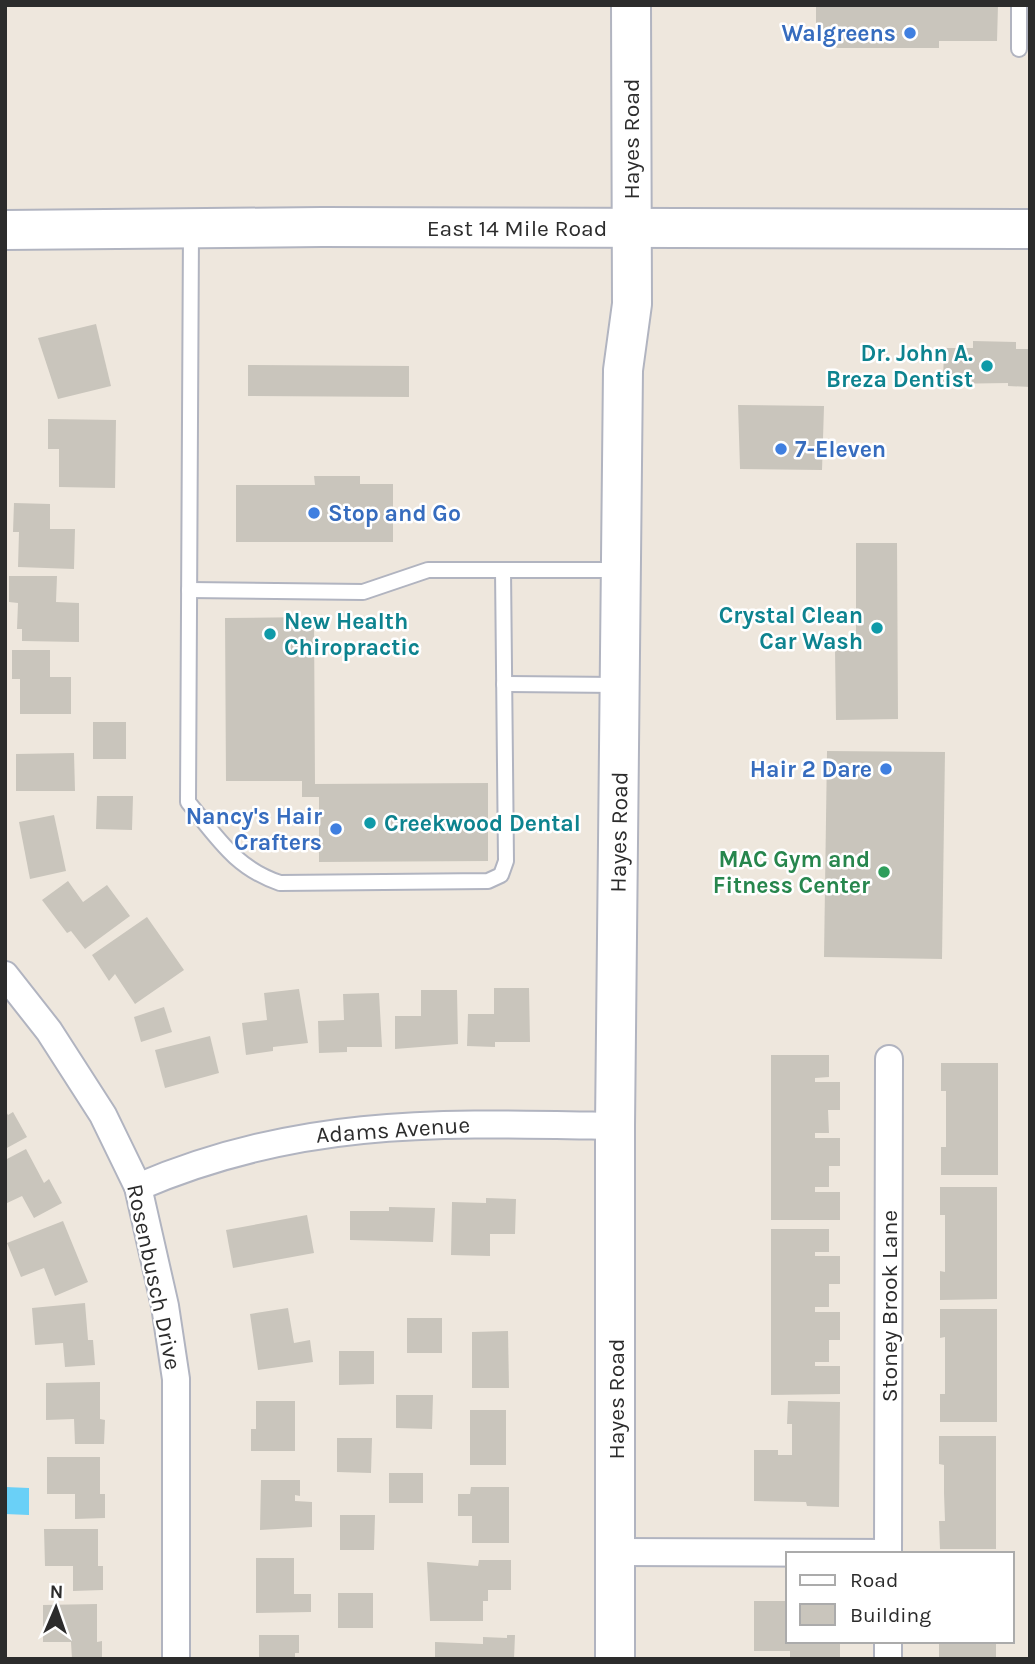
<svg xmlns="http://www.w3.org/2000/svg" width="1035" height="1664" viewBox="0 0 1035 1664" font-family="Karla,sans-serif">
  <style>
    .water { fill: #6ad0f7 }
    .building { fill: #c9c5bc }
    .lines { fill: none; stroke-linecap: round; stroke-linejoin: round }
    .lane-casing { stroke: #b1b4c0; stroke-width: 18 }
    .street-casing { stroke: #b1b4c0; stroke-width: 30 }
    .secondary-casing { stroke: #b1b4c0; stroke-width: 42 }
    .lane { stroke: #fff; stroke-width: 14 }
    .street { stroke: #fff; stroke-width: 26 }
    .secondary { stroke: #fff; stroke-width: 38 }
    .shop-dot { fill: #3f7fe0; stroke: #fff; stroke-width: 2.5 }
    .culture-dot { fill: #0f9aa8; stroke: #fff; stroke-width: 2.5 }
    .leisure-dot { fill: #2e9e5b; stroke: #fff; stroke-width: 2.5 }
    .labels { text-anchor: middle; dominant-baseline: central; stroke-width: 5; stroke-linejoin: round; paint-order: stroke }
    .shop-label { font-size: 23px; font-weight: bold; fill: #366cbe; stroke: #fff; text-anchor: end }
    .street-label { font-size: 23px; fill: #2c2c2c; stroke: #fff }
    .culture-label { font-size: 23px; font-weight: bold; fill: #0d838f; stroke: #fff; text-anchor: end }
    .leisure-label { font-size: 23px; font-weight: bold; fill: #27864d; stroke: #fff; text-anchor: end }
  </style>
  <rect width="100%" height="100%" fill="#eee7dd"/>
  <path class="water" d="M5,1487l24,1v27l-24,-1z"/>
  <g class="building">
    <path d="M816,5h182l-1,36h-58v7h-102l-21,-23z"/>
    <path d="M96,324l15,62 -53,13 -20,-61z"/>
    <path d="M973,341l43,1v7h14v38l-22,-1v-3l-65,1 1,-36h29z"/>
    <path d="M248,365l161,1v31l-161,-1z"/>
    <path d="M738,405l86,1 -2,64 -82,-1z"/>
    <path d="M48,419l68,1 -1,68 -56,-1v-38h-11z"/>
    <path d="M314,476h46v8h33v58h-157v-57h79z"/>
    <path d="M14,503l36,1v25h25l-1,40 -56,-2 1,-35h-6z"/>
    <path d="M856,543h41l1,176 -62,1 -1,-70 21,1z"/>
    <path d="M9,576h48l-1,26 23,1v39l-57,-1v-12h-5l1,-26 -9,-1z"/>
    <path d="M314,617l1,167 173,-1v78l-169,1v-65h-17v-16h-76l-1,-163z"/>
    <path d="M12,650h38v27h21v37h-51v-35h-8z"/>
    <rect x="93" y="722" width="33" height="37"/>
    <path d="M827,751l118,1 -3,207 -118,-2z"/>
    <path d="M74,753l1,38h-59v-37z"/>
    <path d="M97,796h36l-1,34 -36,-1z"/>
    <path d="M54,815l12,56 -36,8 -11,-57z"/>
    <path d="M68,881l15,21 24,-17 23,31 -45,33 -14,-18 -4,2 -25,-33z"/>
    <path d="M147,917l37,53 -49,34 -20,-30 -6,7 -17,-26z"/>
    <path d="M494,988h35l1,54h-35v5l-28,-1 1,-32h26z"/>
    <path d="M299,989l9,54 -35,4v4l-27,4 -4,-32 25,-3 -3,-27z"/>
    <path d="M421,990h36l1,54 -63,5v-33h26z"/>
    <path d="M379,993l3,54h-35v5l-28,1 -1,-32 26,-1 -1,-26z"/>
    <path d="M164,1007l8,25 -31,10 -7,-25z"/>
    <path d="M210,1036l9,37 -54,15 -10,-38z"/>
    <path d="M771,1055h58v22l-14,1v4h25v28h-12l1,23h-14v5h25v28h-11v21h-14v5h25v28h-69z"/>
    <path d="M941,1063h57v112h-57v-28h5v-56h-5z"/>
    <path d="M5,1110l3,5 5,-3 14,25 -22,12z"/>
    <path d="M26,1149l18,34 5,-4 13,24 -28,15 -12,-22 -17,8v-44z"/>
    <path d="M940,1187h57v112l-57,1v-29l5,1v-57h-5z"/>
    <path d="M486,1198l30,1 -1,35h-25v22l-39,-1 1,-53 34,1z"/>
    <path d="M389,1207l46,1 -2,34 -83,-2v-29h39z"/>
    <path d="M307,1215l7,38 -81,15 -7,-38z"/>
    <path d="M63,1221l25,61 -33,14 -11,-28 -23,9 -14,-34z"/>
    <path d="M771,1229h58v23h-14v4h25v28h-11v23h-14v5h25v28h-11v22h-14v4h25v28l-69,1z"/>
    <path d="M85,1303l3,37h5l2,25 -30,2 -2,-24 -28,2 -3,-37z"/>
    <path d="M288,1308l6,35 16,-3 3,22 -55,8 -8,-56z"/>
    <path d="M940,1309h57v113h-57v-28h5v-57l-5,1z"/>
    <rect x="407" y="1318" width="35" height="35"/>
    <path d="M508,1331l1,57h-37v-56z"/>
    <path d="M339,1351h35v33l-35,1z"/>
    <path d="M100,1382v37l5,1 -1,24h-29l-1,-25 -28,1v-37z"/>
    <path d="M396,1395h37l-1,34 -36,-1z"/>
    <path d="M256,1401h39v50h-44v-22h5z"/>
    <path d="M788,1401l52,1 -1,105 -32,-1 -1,-4 -52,-1v-51h24v5h14v-31h-5z"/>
    <rect x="470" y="1410" width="36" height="55"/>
    <path d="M939,1436h57v113h-56l-1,-28h6l-1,-28v-28l-5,-1z"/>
    <path d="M337,1438h35l-1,35 -34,-1z"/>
    <path d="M47,1457h53v37h5v24l-30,1v-25h-28z"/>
    <rect x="389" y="1473" width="34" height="30"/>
    <path d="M261,1480h39v16l-5,-1v6l17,1v25l-52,3z"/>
    <path d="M471,1487h38v56h-37v-27h-14v-22h12z"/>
    <path d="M340,1515h35l-1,35h-34z"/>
    <path d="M44,1529h54v37h5v24l-30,1v-25h-28z"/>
    <path d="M256,1558h38v36h17v18l-55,1z"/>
    <path d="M479,1560h32v30h-23v11h-5v20h-53l-3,-59 51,4z"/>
    <rect x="338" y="1593" width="35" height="35"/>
    <path d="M754,1601h34v40h52v18h-50v-8h-36z"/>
    <path d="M97,1604v38l5,-1v18h-30l-1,-17h-28v-37z"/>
    <path d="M259,1635h40v18h-4v6h-36z"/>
    <path d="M507,1635h8l-1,24h-79v-17l48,2v-7l24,1z"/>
    <path d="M944,1641h52v18h-57v-16z"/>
  </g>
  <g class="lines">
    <defs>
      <g id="lane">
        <path d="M1019,5v44"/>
        <path d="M191,230l-3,572c29,35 47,66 92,81l208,-2 13,-6 5,-14 -3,-291"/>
        <path d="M189,590l174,2 65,-22h190"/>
        <path d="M504,684l114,1"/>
      </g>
      <g id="street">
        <path d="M5,975l44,56 54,84 35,72 27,119 11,73v280"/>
        <path d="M138,1187c163,-70 304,-64 477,-61"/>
        <path d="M617,1552l271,1"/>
        <path d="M888,1554l1,-495"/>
        <path d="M888,1659v-18"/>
      </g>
      <g id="secondary">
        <path d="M5,230l317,-3 708,2"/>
        <path d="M615,1659v-533l8,-756 9,-66 -1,-299"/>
      </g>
    </defs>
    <use href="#lane" class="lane-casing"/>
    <use href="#street" class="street-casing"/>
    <use href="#secondary" class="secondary-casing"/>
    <use href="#lane" class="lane"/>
    <use href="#street" class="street"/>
    <use href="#secondary" class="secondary"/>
  </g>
  <g class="shop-dot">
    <circle cx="910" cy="33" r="7"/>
    <circle cx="781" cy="449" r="7"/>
    <circle cx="314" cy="513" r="7"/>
    <circle cx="886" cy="769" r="7"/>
    <circle cx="336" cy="829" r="7"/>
  </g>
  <g class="culture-dot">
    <circle cx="987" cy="366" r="7"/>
    <circle cx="877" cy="628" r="7"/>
    <circle cx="270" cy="634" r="7"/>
    <circle cx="370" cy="823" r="7"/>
  </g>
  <circle class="leisure-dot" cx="884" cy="872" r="7"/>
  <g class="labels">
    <g class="shop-label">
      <text x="896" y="33">Walgreens</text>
      <text x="795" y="449" text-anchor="start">7-Eleven</text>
      <text x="328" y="513" text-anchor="start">Stop and Go</text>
      <text x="872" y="769">Hair 2 Dare</text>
      <text x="322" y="816">Nancy's Hair<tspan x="322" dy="26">Crafters</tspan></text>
    </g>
    <g class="street-label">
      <text transform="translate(631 139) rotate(-90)">Hayes Road</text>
      <text x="517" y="228">East 14 Mile Road</text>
      <text transform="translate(619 832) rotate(-89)">Hayes Road</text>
      <text transform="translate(393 1130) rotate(-4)">Adams Avenue</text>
      <text transform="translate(154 1277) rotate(78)">Rosenbusch Drive</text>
      <text transform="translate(889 1306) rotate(-90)">Stoney Brook Lane</text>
      <text transform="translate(616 1399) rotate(-90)">Hayes Road</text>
    </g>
    <g class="culture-label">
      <text x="973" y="353">Dr. John A.<tspan x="973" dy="26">Breza Dentist</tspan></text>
      <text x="863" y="615">Crystal Clean<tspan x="863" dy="26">Car Wash</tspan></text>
      <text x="284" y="621" text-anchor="start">New Health<tspan x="284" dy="26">Chiropractic</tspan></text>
      <text x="384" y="823" text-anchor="start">Creekwood Dental</text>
    </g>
    <g class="leisure-label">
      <text x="870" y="859">MAC Gym and<tspan x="870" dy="26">Fitness Center</tspan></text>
    </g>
  </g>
  <rect width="1035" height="1664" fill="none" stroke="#2c2c2c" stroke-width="14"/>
  <rect x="786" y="1552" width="228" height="91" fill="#ffffff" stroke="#ababab" stroke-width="2"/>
  <rect x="800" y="1575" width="35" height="10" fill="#ffffff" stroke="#ababab" stroke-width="2"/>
  <text x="850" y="1587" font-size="21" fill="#2c2c2c">Road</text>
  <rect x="800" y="1604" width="35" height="21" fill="#c9c5bc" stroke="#ababab" stroke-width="2"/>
  <text x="850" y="1622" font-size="21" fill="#2c2c2c">Building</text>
  <g transform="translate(56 1608) rotate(2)" stroke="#ffffff" stroke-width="5" paint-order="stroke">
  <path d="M0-5L12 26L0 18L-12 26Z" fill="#2c2c2c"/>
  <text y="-10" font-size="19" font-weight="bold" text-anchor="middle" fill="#2c2c2c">N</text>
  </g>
</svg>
